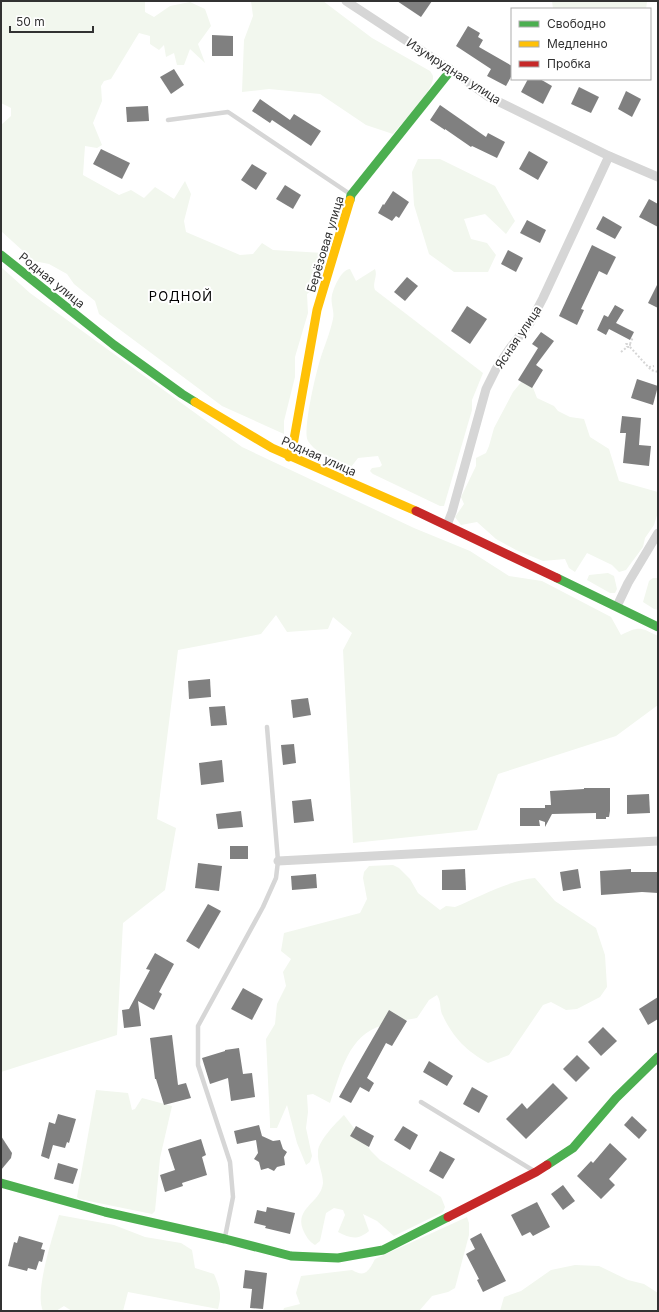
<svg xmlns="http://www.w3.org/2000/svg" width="659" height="1312" viewBox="0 0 659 1312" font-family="Inter,sans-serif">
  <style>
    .green { fill: #f2f7ee }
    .building { fill: #808080 }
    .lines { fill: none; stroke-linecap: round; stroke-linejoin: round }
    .path { stroke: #d6d6d6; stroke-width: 2; stroke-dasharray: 2 2; stroke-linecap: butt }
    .lane { stroke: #d6d6d6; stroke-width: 4.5 }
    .street { stroke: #d6d6d6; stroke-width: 9 }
    .fast { stroke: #4caf50; stroke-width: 9 }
    .slow { stroke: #ffc107; stroke-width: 9 }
    .jam { stroke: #c62828; stroke-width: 9 }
    .labels { text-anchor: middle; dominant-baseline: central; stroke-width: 4; stroke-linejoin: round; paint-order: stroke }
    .street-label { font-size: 12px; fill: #323232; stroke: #fff }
    .neighbourhood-label { font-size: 13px; letter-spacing: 1px; fill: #000; stroke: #fff }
  </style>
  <rect width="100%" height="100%" fill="#fff"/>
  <g class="green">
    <path d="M1,1h144v11l9,5 16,-11 20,-4 15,7 6,17 -13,18 7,19 -15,-14 -6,16h-7l-3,-12 -8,4 -2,-12 -5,5 -9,-6v-8l-11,-3 -28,46 -7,2 -3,5 1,15 -9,22 9,22 -5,3 -12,-2 -2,29 36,20 12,-5 13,8 11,-11 19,12 11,-18 6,13 -7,27 2,11 54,23 13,-1 9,-11 11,7 50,3 1,10 -9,25 -8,6 1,19 -13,44v20l-11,44v13l-62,-28 -123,-92 -4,-13 -21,-17 -7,-10 -18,-10 -15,-3 -33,-30v-106l10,-9v-8l-10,-5z"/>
    <path d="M251,1h72l49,37 58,33c1,1 2,3 3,5 2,14 -31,47 -40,58l-27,-9 -46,-31 -51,-5 -27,3 2,-52 9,-24z"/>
    <path d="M552,1h98l-3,1 -1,7h-93z"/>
    <path d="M418,159h22l55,27 20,35 -9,13 -21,-20 -21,5 7,20 16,4 9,12 -8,17h-34l-25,-18 -15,-49 -2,-33z"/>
    <path d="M1,267l29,26 212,154 172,81 56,23 39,25 33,5 69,36 10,18c18,-9 19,-8 37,1v69l-42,31 -118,38 -21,56 -124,13 -10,-193 9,-17 -19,-16 -5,12 -41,3 -11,-17 -15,19 -83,16 -21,169 19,9 -11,62 -42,33 -6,112 -116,37z"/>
    <path d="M350,269l6,12 19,-12c3,7 -3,14 0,21l108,83 -11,27v10l-28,96h-4l-67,-32 -3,-3 2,-3 8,-1 2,-2 -4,-9 -20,2 -7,9c-14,-7 -35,-13 -43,-26 -6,-10 8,-68 12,-81 4,-13 10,-27 13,-41 2,-7 -3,-16 -1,-24 2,-8 9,-25 18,-26z"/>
    <path d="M523,380l9,5 5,13 17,8 4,5 12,6 14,2 6,18 19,12 10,32 39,11v20l-4,13 -9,13 -2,9 -17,23 -7,2 -7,-7 -25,-12 -12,19 -6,-4 -4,-9 -22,2 -27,-11 -20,-11 -19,-17 -16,3 -6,-8 9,-13 -3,-7 15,-31v-8l10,-5 3,-7 5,-18 19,-36z"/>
    <path d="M608,573l6,3 3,13 -2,4h-5l-23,-13 2,-5z"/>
    <path d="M653,578h5v32l-4,-1 -11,-7 6,-21z"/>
    <path d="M393,865l6,3 11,11 8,14 22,17 6,-4 9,1c24,-10 55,-27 80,-29l20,23 41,27 9,27 2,32 -7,10 -23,12 -11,1 -15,-8 -8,3 -34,50 -21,8c-21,-12 -34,-24 -45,-47 -4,-7 -1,-13 -6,-21l-8,5 -12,18c-11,2 -23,4 -34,7 -35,10 -42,47 -53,78l-17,-9 -6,1 1,17 -2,16 6,28 -2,6 -4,3 -9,-22 -10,-38 -10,23h-7v-5l-4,-84 9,-15 2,-20 9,-18 -3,-14 8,-13 -10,-8 3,-18 76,-20 7,-14 -4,-21 1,-6 5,-6z"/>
    <path d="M96,1090l32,3 4,17 3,-1 7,-11 30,8 -12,52 -5,53 -3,3 -73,-15 -2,-2z"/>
    <path d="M344,1115l27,36 9,9 61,37 4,10 -2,5 -49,24 -17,-15 -14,-7 6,17c-12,10 -19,7 -31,1l7,-17 -2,-5 -9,-2 -8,5 -6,28 -5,4c-5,-3 -7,-6 -10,-11 -14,-26 16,-30 18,-51 0,-10 -6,-21 -5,-31 0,-11 18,-29 26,-37z"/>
    <path d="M59,1215l55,10 31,12 36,6 11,7 3,18 19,6c6,14 8,20 4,35l-90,-17 -5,19h-51l-8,-5 -8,5h-13c-9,-19 10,-75 16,-96z"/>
    <path d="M467,1217l2,6v12l-14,53 -7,4 -16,4 -13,15h-136l1,-3 16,-4 -4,-11 5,-17 51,-6c13,8 17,1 23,-11z"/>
    <path d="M575,1265l24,1 29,14 16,4 14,9v18h-158l4,-14 17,-6 30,-21z"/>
  </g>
  <g class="building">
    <path d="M397,1h35l-11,16z"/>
    <path d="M468,26l12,7 -2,4 5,3 -4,7 33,19v9l-6,11 -19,-10 4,-7 -35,-23z"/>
    <path d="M212,35l21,1v20h-21z"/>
    <path d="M174,69l10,16 -13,9 -11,-17z"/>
    <path d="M528,79h12l12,7 -9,18 -22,-12z"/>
    <path d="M579,87l20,10 -8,16 -20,-9z"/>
    <path d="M626,91l15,8 -9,18 -14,-8z"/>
    <path d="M260,99l30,21 4,-6 27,17 -10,15 -39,-26 -2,3 -18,-12z"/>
    <path d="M440,105l46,32 2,-4 17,9 -8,16 -25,-12 -1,1 -26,-18v1l-15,-10z"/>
    <path d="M148,106l1,15 -22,1 -1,-15z"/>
    <path d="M101,149l29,14 -8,16 -29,-15z"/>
    <path d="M529,151l19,11 -10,18 -19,-11z"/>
    <path d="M252,164l15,9 -11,17 -15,-10z"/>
    <path d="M285,185l16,10 -8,14 -17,-10z"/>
    <path d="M393,191l16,11 -10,16 -3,-2 -4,5 -14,-8 5,-9 1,1z"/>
    <path d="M649,199l9,5v23l-19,-10z"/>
    <path d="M603,216l19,11 -7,12 -19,-10z"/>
    <path d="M527,220l19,10 -6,13 -20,-10z"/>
    <path d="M592,245l24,12 -9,18 -8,-4 -18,38 3,1 -7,15 -18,-9z"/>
    <path d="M508,250l15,8 -7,14 -15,-8z"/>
    <path d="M407,277l11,9 -13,15 -11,-9z"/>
    <path d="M658,283v25l-10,-5z"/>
    <path d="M615,305l9,5 -8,13 18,9 -4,8 -21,-11 -3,6 -9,-5 7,-15 4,2z"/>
    <path d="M467,306l20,13 -17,25 -19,-13z"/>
    <path d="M541,332l13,9 -18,24 7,5 -11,18 -14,-8 20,-32 -6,-4z"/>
    <path d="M637,379l21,7 -5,19 -22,-7z"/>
    <path d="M622,416l19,2 -2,27 12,1 -2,20 -26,-3 3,-30h-6z"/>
    <path d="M210,679l1,18 -22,2 -1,-18z"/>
    <path d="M308,698l3,17 -18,3 -2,-18z"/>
    <path d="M225,706l2,19 -16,1 -2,-19z"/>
    <path d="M294,744l2,19 -13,2 -2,-20z"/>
    <path d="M222,760l2,22 -23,3 -2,-22z"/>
    <path d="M584,788h26v23l-1,6h-3v2h-10v-6l-44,1 -7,13v-5l-6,-2 1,6h-20v-18h25v-3h6l-1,-14 34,-2z"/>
    <path d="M649,794l1,19 -23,1v-19z"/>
    <path d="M311,799l3,22 -20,2 -2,-22z"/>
    <path d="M241,811l2,16 -25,2 -2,-15z"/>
    <rect x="230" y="846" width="18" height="13"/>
    <path d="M198,863l24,3 -3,25 -24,-3z"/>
    <path d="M465,869l1,21h-24v-20z"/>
    <path d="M578,869l3,19 -18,3 -3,-19z"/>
    <path d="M631,869v3h27v21l-16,-1 -41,3 -1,-24z"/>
    <path d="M316,874l1,14 -25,2 -1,-14z"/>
    <path d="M208,904l13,7 -22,38 -13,-8z"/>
    <path d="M155,953l19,11 -15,28 3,2 -8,16 -16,-9 3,25 -17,2 -2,-18 7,-1 21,-39 -4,-1z"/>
    <path d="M243,988l20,11 -11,21 -21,-11z"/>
    <path d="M658,997v22l-10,6 -9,-16z"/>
    <path d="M389,1010l18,11 -15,25 -6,-3 -19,35 7,5 -5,9 -9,-5 -9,16 -12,-6z"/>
    <path d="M603,1027l14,14 -16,15 -13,-14z"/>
    <path d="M172,1035l6,50 8,-2 5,15 -27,7 -8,-26h-1l-5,-41z"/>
    <path d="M239,1048l4,26 9,-1 3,24 -24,4 -3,-23 -18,6 -8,-26 23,-7v-1z"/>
    <path d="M577,1055l13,13 -14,14 -13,-13z"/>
    <path d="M429,1061l24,15 -6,10 -24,-14z"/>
    <path d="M553,1083l15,15 -42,41 -20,-20 16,-16 5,6z"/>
    <path d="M472,1087l16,9 -9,17 -16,-9z"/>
    <path d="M58,1114l18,5 -7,24 -2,-1 -2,6 -12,-3 -4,14 -8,-3 8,-34 6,2z"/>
    <path d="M632,1116l15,14 -8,9 -15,-14z"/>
    <path d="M259,1125l3,11 11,5 7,-1 3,9 4,3 -3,5 1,8 -8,2 -3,4 -6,-3 -7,2 -2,-8 -5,-3 4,-6 -2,-13 -19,4 -3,-13z"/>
    <path d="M356,1126l18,10 -5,11 -19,-11z"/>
    <path d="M403,1126l15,9 -8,15 -16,-10z"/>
    <path d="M1,1136l11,17 -1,5 -10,12z"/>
    <path d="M201,1139l5,16 -4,2 5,18 -25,8 1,3 -18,6 -5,-17 15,-5 -7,-21z"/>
    <path d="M610,1143l17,16 -18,20 6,6 -14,14 -24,-23 14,-15 2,2z"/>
    <path d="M440,1151l15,8 -12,20 -14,-8z"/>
    <path d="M58,1163l20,6 -5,15 -19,-5z"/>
    <path d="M563,1185l12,16 -12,9 -12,-16z"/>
    <path d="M537,1202l13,25 -17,9 -3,-4 -8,4 -11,-21z"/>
    <path d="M267,1207l28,6 -5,21 -25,-6 1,-2 -12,-3 3,-13 9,2z"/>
    <path d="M481,1233l25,48 -23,11 -6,-12 2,-1 -13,-25 9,-5 -5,-10z"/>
    <path d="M19,1236l24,7 -2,6 4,1 -3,12 -3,-1 -3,9 -8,-2 -1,3 -19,-5 6,-24 3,1z"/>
    <path d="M245,1270l22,3 -4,36 -13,-1 2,-19 -9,-1z"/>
  </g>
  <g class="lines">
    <g class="path">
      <path d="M630,344l3,-7"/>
      <path d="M630,347l21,23 7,2"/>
      <path d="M621,352l6,-5h3v-3h-4l1,3"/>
      <path d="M649,367l5,-1"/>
    </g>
    <g class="lane">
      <path d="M168,120l60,-8 122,82"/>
      <path d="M421,1102l113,69"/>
      <path d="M225,1237l8,-40 -3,-35 -32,-97v-39l65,-119 13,-29 2,-17 -11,-134"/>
    </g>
    <g class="street">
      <path d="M346,1l105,69 38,27 120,59 49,21"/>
      <path d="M447,525l5,-13 34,-123 10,-20 14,-21 20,-25 13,-25 66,-142"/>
      <path d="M617,606l11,-23 30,-50"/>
      <path d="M278,861l380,-20"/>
    </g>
    <g class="fast">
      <path d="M350,200l1,-5 100,-125"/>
      <path d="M1,255l113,90 68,49 13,8"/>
      <path d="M557,578l101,49"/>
      <path d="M547,1165l26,-17 43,-50 42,-41"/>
      <path d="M1,1183l104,29 120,27 66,17 47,2 45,-8 65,-33"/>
    </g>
    <g class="slow">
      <path d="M195,402l77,46 144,63"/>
      <path d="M289,457l4,-12 24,-135 33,-110"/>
    </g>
    <g class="jam">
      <path d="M416,511l141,67"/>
      <path d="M448,1217l88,-45 11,-7"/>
    </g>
  </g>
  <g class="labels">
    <g class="street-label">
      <text transform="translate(454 71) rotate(33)">Изумрудная улица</text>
      <text transform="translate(325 244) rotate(-73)">Берёзовая улица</text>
      <text transform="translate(52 280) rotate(39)">Родная улица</text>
      <text transform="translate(518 337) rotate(-56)">Ясная улица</text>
      <text transform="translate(319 456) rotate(24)">Родная улица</text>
    </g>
    <g class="neighbourhood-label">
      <text x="181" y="296">РОДНОЙ</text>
    </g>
  </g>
  <rect width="659" height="1312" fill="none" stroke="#323232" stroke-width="4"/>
  <rect x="511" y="8" width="140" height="72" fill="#ffffff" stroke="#adadad"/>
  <rect x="519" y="21" width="20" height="6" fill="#4caf50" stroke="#adadad"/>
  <text x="547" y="28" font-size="12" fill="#323232">Свободно</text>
  <rect x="519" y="41" width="20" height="6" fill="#ffc107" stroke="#adadad"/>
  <text x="547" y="48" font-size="12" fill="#323232">Медленно</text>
  <rect x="519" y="61" width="20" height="6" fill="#c62828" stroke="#adadad"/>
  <text x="547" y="68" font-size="12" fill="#323232">Пробка</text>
  <path d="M10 26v6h83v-6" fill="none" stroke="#323232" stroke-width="2"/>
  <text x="16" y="26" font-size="12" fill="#323232" stroke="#ffffff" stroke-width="3" paint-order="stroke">50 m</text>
</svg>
